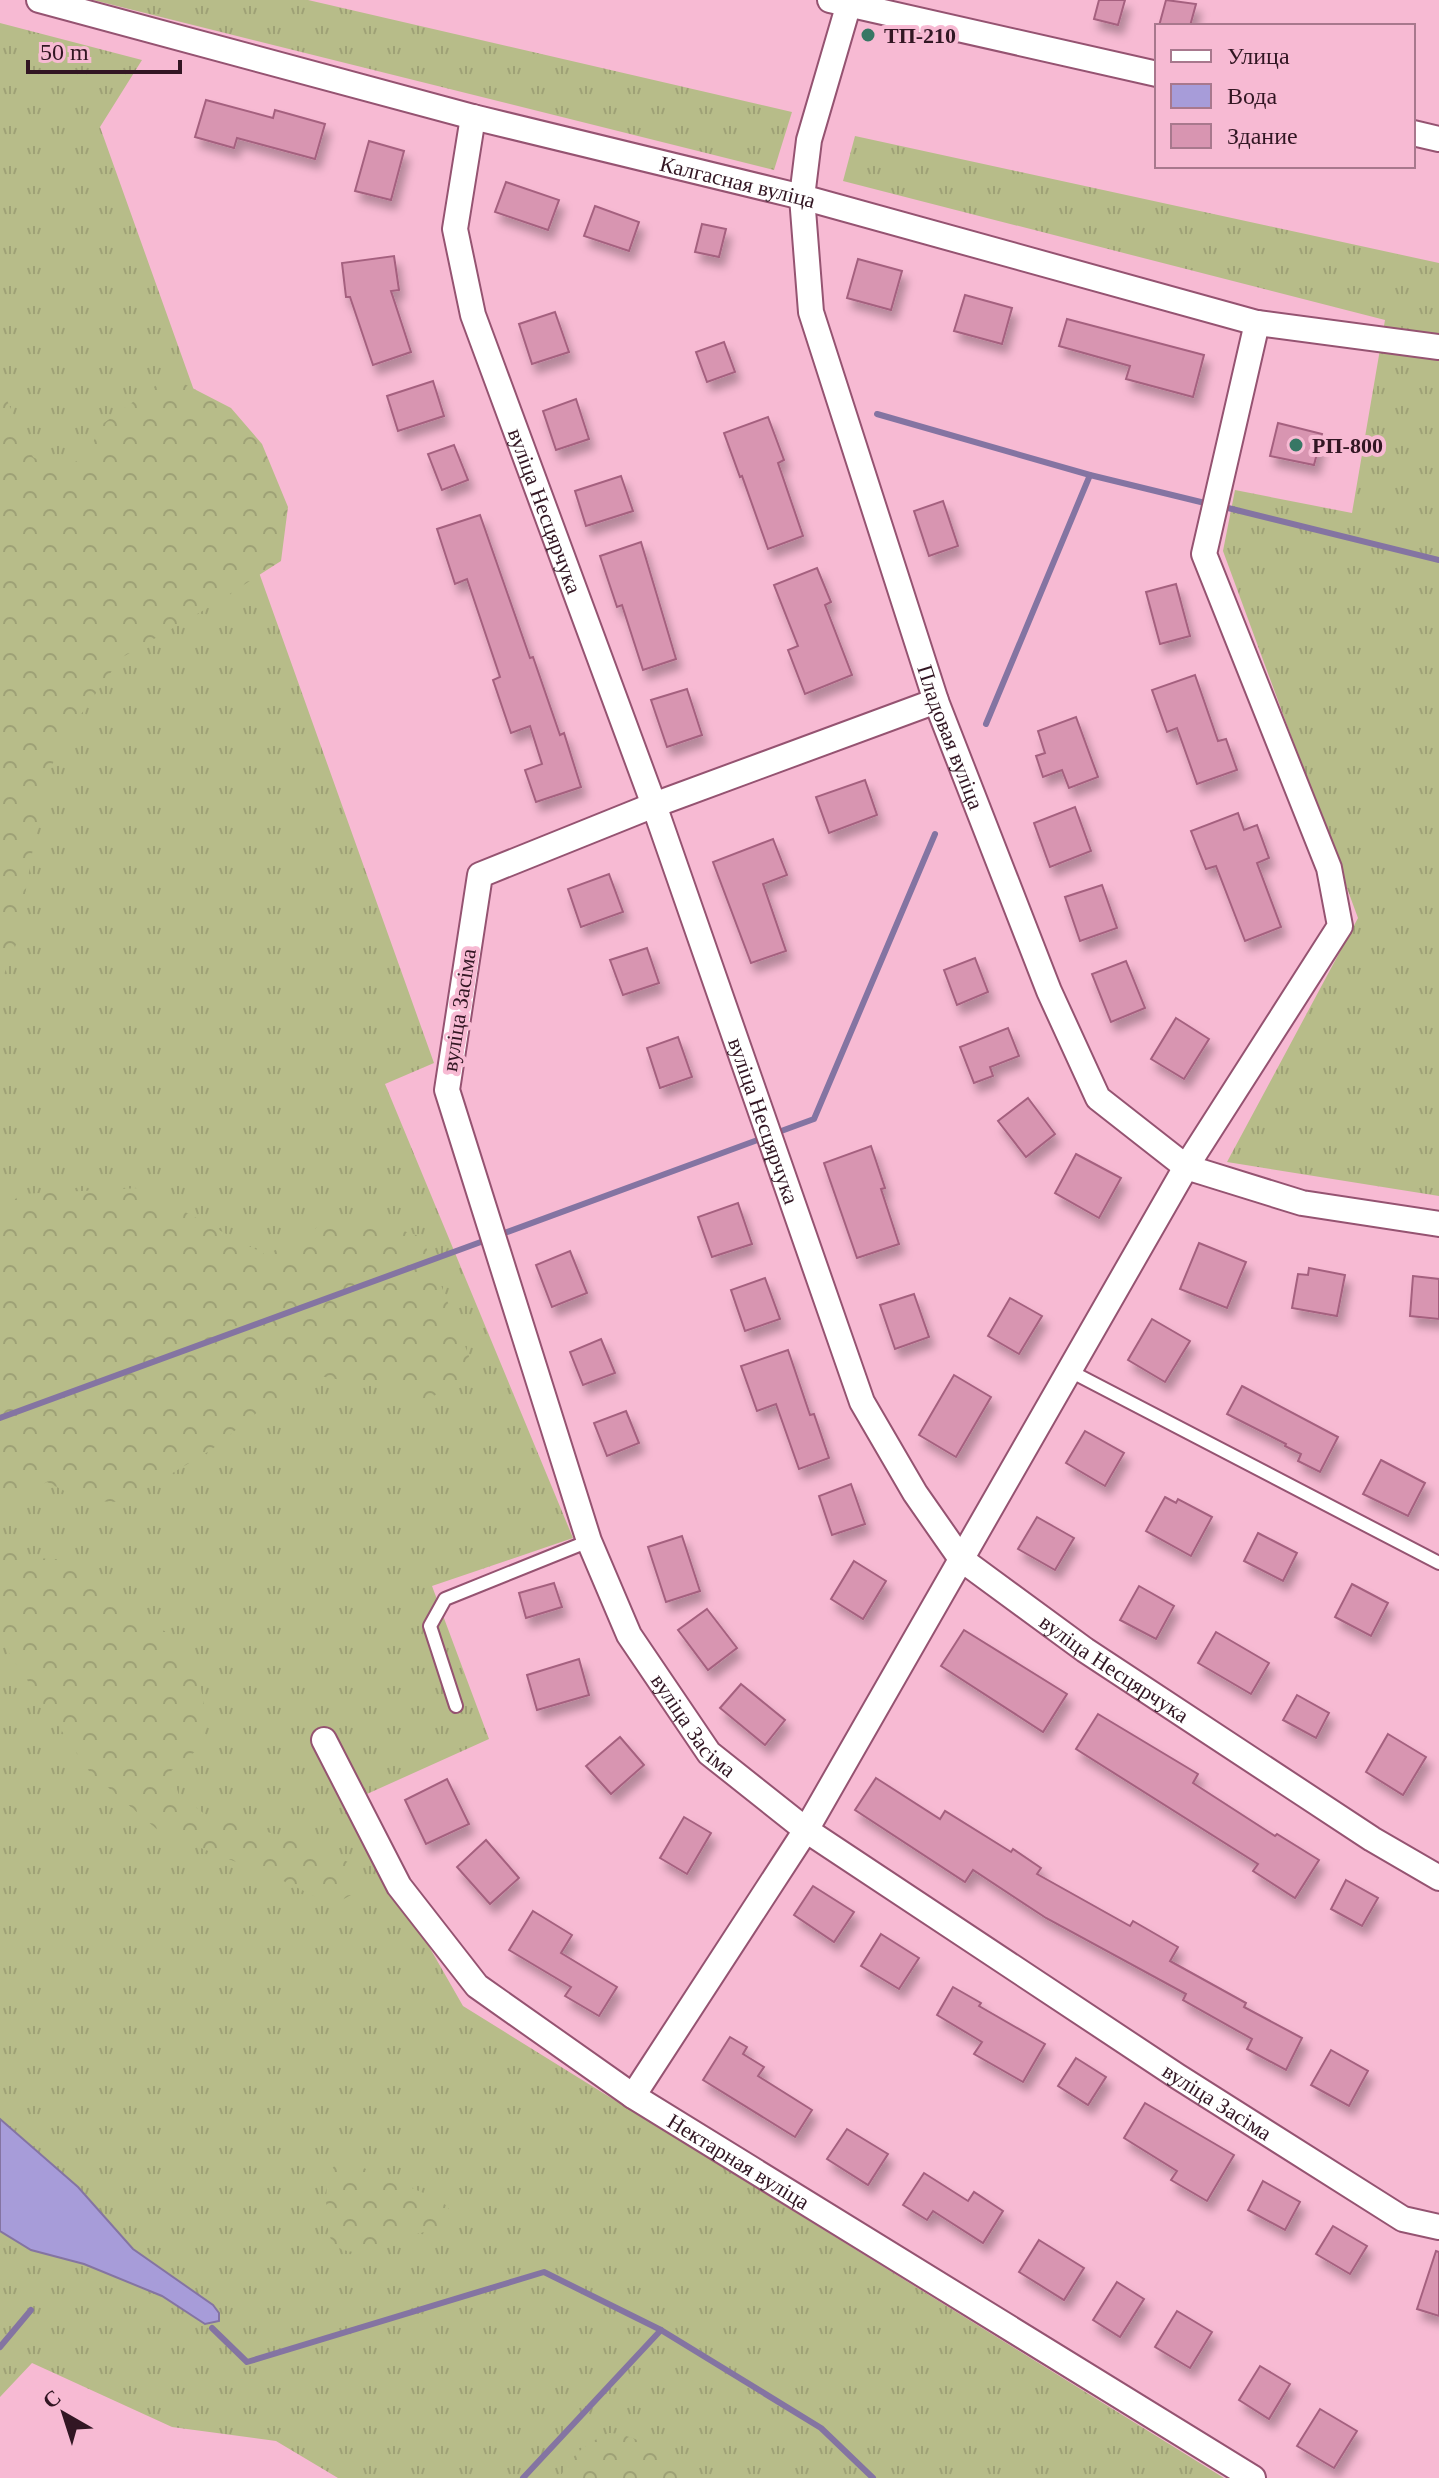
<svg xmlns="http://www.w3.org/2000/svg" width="1439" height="2478" viewBox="0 0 1439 2478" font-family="Georgia,serif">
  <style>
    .grass { fill: url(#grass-tufts) }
    .forest { fill: url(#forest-crowns) }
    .water { fill: #a79cd9; stroke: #8474a2; stroke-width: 2 }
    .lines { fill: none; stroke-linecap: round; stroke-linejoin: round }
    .stream { stroke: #8474a2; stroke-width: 6 }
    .building { fill: #d895b1; stroke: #a5617f; stroke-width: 2; filter: url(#shadow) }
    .service-casing { stroke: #955371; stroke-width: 16 }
    .minor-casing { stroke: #955371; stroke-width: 28 }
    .service { stroke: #fff; stroke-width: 12 }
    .minor { stroke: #fff; stroke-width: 24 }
    .poi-dot { fill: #377765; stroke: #f7bad3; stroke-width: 3 }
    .labels { text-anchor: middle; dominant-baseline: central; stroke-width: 8; stroke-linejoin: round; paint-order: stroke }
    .poi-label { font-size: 22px; font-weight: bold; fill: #321623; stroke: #f7bad3; text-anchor: start }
    .street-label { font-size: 22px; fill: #321623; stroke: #f7bad3 }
  </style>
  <defs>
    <pattern id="grass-tufts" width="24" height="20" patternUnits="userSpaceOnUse" patternTransform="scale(2)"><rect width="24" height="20" fill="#b7bc89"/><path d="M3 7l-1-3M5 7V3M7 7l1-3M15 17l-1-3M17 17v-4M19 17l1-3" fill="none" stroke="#9ea176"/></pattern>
    <pattern id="forest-crowns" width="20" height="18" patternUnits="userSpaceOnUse" patternTransform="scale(2)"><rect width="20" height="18" fill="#b7bc89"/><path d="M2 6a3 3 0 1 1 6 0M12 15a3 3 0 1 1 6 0" fill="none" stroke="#9ea176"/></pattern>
    <filter id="shadow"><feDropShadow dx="5" dy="9" stdDeviation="4" flood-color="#0004"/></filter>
  </defs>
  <rect width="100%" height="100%" fill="#f7bad3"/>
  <g class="grass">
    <path d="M93,0h215l484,112 -18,58z"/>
    <path d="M0,23l142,37 -42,67 334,936 -49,21 188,454 -141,48 57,153 -142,64 116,203 761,472h-886l-62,-37 -104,-14 -140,-64 -32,34v-166l31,19 53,14 78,32 43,28 8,-19 -80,-56 -55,-62 -78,-68z"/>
    <path d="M855,136l584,127v933l-212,-34 131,-244 -135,-367 12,-61 117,23 33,-193 -542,-139z"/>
  </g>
  <g class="forest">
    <path d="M169,376l62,32 31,36 26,63 -7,54 -70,45 -90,52 -49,69 -27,51 -28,164 -17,42v-599l33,72 22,12 31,-11 15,-33z"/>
    <path d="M140,1188l126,67 63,-34 50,2 43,14 47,119 -5,19 -36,25 -33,-10 -81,-15 -44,27 -59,48 -87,52 -40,-1 -37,-19 -31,17 -16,17v-306l22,-16z"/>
    <path d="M0,1547l23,10 60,4 26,24 11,26 49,22 31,50 7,40 -10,27 -26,21 8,24 27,20 97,27 45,20 12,11v17l-27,15 -56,-27 -117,-46 -71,-61 -89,-131z"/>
    <path d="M347,2161l91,38 10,8 3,8 -13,13 -84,24c-9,-1 -17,-3 -22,-11 -7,-11 -8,-60 -1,-71 4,-6 9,-8 16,-9z"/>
    <path d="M609,2433c34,2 57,25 83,45h-132c11,-23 26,-35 49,-45z"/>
  </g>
  <path class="water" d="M0,2119l78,68 55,62 80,56 6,8v8l-14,3 -43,-28 -78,-32 -53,-14 -31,-19z"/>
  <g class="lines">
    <g class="stream">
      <path d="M877,414l213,61 119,29"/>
      <path d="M1220,506l219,54"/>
      <path d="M986,724l104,-249"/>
      <path d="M773,1134l41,-15 121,-285"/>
      <path d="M499,1235l264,-97"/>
      <path d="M0,1418l489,-179"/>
      <path d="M212,2328l35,34 297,-90 117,58 160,98 52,50"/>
      <path d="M0,2347l31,-37"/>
      <path d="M523,2478l138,-148"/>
    </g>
  </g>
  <g class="building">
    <path d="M1099,0h26l-7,25 -24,-6z"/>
    <path d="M1166,0l30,4 -6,22h-31z"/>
    <path d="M206,100l67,18 2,-8 50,14 -10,35 -78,-21 -3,10 -39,-11z"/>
    <path d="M369,141l35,10 -13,49 -36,-9z"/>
    <path d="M506,182l53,18 -11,30 -53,-18z"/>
    <path d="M595,206l44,16 -10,29 -45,-15z"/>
    <path d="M702,224l24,5 -7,28 -24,-5z"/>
    <path d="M394,256l5,34 -8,1 20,61 -38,13 -23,-68h-4l-4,-34z"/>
    <path d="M858,259l44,12 -11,39 -44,-12z"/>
    <path d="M965,295l47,13 -10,36 -48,-13z"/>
    <path d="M555,312l14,40 -37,12 -13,-40z"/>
    <path d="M1067,319l137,36 -11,42 -67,-18 4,-13 -71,-20z"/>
    <path d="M724,342l11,30 -28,10 -11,-30z"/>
    <path d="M433,381l11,35 -46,15 -11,-35z"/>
    <path d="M576,399l13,40 -33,11 -13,-39z"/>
    <path d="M768,417l16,43 -6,3 25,73 -35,13 -26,-73 -2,1 -16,-44z"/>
    <path d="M1278,423l44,11 -8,31 -44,-9z"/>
    <path d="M454,445l14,35 -26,10 -14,-36z"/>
    <path d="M621,476l12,35 -47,15 -11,-35z"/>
    <path d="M943,501l15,45 -29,10 -15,-45z"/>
    <path d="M480,515l50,143 3,-1 27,78 4,-2 17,54 -45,15 -11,-32 17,-6 -12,-38 -19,7 -18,-53 7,-3 -33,-98 -12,5 -18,-55z"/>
    <path d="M641,542l35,117 -33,11 -21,-65 -5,2 -17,-51z"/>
    <path d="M817,568l14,34 -6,3 27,70 -47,19 -17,-44 10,-4 -24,-61z"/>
    <path d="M1176,584l14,52 -30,8 -14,-52z"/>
    <path d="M1195,675l23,66 8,-2 11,31 -40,14 -20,-56 -10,4 -15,-42z"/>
    <path d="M687,689l15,46 -35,12 -16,-47z"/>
    <path d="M1076,717l22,60 -29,11 -7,-18 -19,7 -7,-21 9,-3 -7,-22z"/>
    <path d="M865,780l12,35 -48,18 -13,-36z"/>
    <path d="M1075,807l16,44 -41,16 -16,-44z"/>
    <path d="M1238,813l6,17 13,-5 12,33 -12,5 24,64 -36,14 -29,-75 -10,3 -15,-38z"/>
    <path d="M773,839l14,36 -24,9 23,67 -35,12 -38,-101z"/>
    <path d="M609,874l14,38 -42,15 -13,-38z"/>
    <path d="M1102,885l15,43 -37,13 -15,-44z"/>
    <path d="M647,948l12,35 -36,12 -13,-35z"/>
    <path d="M975,958l13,34 -31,13 -13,-35z"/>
    <path d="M1126,961l19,47 -34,14 -19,-48z"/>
    <path d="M1176,1018l33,21 -25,40 -33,-20z"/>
    <path d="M1008,1028l11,28 -29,11 3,9 -19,7 -14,-36z"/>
    <path d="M678,1037l14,40 -32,11 -13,-40z"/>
    <path d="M1028,1098l27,36 -29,23 -28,-36z"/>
    <path d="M871,1146l14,42 -4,1 18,55 -42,14 -33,-95z"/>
    <path d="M1076,1154l45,24 -22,40 -44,-25z"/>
    <path d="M738,1203l14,41 -40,13 -14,-40z"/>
    <path d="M1199,1243l47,19 -19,46 -47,-19z"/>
    <path d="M570,1251l17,42 -35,14 -16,-42z"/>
    <path d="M1309,1268l36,7 -8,41 -45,-8 6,-34 10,1z"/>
    <path d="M1413,1276l26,3v40l-29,-3z"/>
    <path d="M765,1278l15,41 -35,12 -14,-41z"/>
    <path d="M914,1294l15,43 -34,12 -15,-44z"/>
    <path d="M1010,1298l32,18 -23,38 -31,-18z"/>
    <path d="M1152,1319l38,22 -25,41 -37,-22z"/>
    <path d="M601,1339l14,34 -32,12 -13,-33z"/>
    <path d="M788,1350l22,65 4,-1 15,44 -30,11 -23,-65 -19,7 -16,-45z"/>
    <path d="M954,1375l37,22 -35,60 -37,-22z"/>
    <path d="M1242,1386l96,51 -18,35 -22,-11 3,-7 -16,-8 1,-2 -59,-30z"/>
    <path d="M626,1411l13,32 -32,13 -13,-33z"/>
    <path d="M1085,1431l39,22 -19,33 -39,-23z"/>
    <path d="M1381,1460l44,23 -17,33 -45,-22z"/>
    <path d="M851,1484l14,40 -33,11 -13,-39z"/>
    <path d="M1165,1497l11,6 2,-4 34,18 -21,39 -45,-25z"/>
    <path d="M1037,1517l37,21 -19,32 -37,-21z"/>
    <path d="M1258,1533l39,20 -14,28 -39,-20z"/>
    <path d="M682,1536l18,55 -34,11 -18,-55z"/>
    <path d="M854,1561l32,20 -23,38 -32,-20z"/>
    <path d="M554,1583l8,24 -36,11 -7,-25z"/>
    <path d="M1352,1584l36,19 -17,33 -36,-19z"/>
    <path d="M1139,1586l35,20 -18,33 -36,-19z"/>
    <path d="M707,1609l30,39 -29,22 -30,-40z"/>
    <path d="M964,1630l103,64 -24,38 -102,-66z"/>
    <path d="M1216,1632l53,31 -18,31 -53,-31z"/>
    <path d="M579,1659l10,36 -52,15 -10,-35z"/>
    <path d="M741,1684l44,36 -20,25 -45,-37z"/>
    <path d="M1297,1695l32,18 -13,25 -33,-18z"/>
    <path d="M1098,1714l100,60 -5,9 82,53 2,-2 42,26 -24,38 -42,-27 5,-7 -182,-115z"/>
    <path d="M1388,1734l38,23 -23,38 -37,-23z"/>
    <path d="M620,1737l24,28 -33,29 -25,-28z"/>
    <path d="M876,1778l64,41 5,-8 66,41 2,-3 28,19 -4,6 93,52 3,-5 45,26 -8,14 76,42 -2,4 58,31 -16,32 -39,-21 5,-10 -69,-39 3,-6 -140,-76 -73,-48 -8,12 -110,-72z"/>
    <path d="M447,1779l22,45 -43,20 -21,-44z"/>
    <path d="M684,1817l27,16 -24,41 -27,-16z"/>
    <path d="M486,1840l33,38 -29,26 -33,-37z"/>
    <path d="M1346,1880l32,18 -16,28 -31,-17z"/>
    <path d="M813,1886l41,26 -20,30 -40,-27z"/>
    <path d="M533,1911l39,24 -11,18 56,34 -18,29 -34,-20 6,-9 -62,-37z"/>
    <path d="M881,1934l38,24 -20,31 -38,-23z"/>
    <path d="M953,1987l28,16 -2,3 66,38 -22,38 -49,-28 8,-12 -45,-27z"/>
    <path d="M730,2037l17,10 -4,7 21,13 -6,9 54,34 -17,27 -92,-57z"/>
    <path d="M1331,2050l37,21 -19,35 -38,-21z"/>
    <path d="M1076,2058l30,19 -18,28 -30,-19z"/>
    <path d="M1145,2103l89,52 -27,46 -36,-21 6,-9 -53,-33z"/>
    <path d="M847,2129l41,25 -20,31 -41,-26z"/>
    <path d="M924,2173l44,28 6,-9 29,19 -20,32 -50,-32 -6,9 -24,-15z"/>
    <path d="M1263,2181l37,21 -15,28 -37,-20z"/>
    <path d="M1333,2226l34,20 -17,28 -34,-20z"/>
    <path d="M1039,2240l45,28 -20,32 -45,-28z"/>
    <path d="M1436,2251l3,1v64l-22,-7z"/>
    <path d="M1117,2282l27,17 -24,38 -27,-17z"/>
    <path d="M1177,2311l35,21 -22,36 -35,-21z"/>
    <path d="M1260,2366l30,18 -21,35 -30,-19z"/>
    <path d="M1320,2409l37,22 -23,37 -37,-22z"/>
  </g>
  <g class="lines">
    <defs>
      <g id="service">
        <path d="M1070,1371l369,192"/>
        <path d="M456,1706l-26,-80 15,-27 144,-58"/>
      </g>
      <g id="minor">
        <path id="s1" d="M39,0l434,117 329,80 455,126 182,24"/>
        <path d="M830,0l327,74"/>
        <path id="s2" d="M850,0l-41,140 -7,57 9,115 125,389 113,290 49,107 88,69 116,36 137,21"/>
        <path id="s3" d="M473,117l-18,112 18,86 181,490 208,597 53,91 46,66 124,91 287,189 67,39"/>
        <path d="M1413,133l26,6"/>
        <path id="s4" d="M936,701l-282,104 -174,70 -33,215 142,451 40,94 80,118 97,77 371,246 226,143 36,8"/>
        <path id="s5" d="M324,1740l75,146 78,100 156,110 620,382"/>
        <path d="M633,2096l173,-266 380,-663 154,-241 -11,-58 -125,-314 53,-231"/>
      </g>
    </defs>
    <use href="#service" class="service-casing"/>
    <use href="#minor" class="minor-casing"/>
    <use href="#service" class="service"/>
    <use href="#minor" class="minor"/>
  </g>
  <g class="poi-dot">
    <circle cx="868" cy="35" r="8"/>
    <circle cx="1296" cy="445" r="8"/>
  </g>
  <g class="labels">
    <g class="poi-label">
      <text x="884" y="35">ТП-210</text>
      <text x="1312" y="445">РП-800</text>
    </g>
    <g class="street-label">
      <text stroke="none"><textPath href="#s1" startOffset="722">Калгасная вуліца</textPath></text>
      <text stroke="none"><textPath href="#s3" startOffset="410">вуліца Несцярчука</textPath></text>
      <text stroke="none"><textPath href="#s2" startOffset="766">Пладовая вуліца</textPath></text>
      <text transform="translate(459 1010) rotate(-81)">вуліца Засіма</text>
      <text stroke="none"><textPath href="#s3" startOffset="1058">вуліца Несцярчука</textPath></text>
      <text stroke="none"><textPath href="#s3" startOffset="1730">вуліца Несцярчука</textPath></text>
      <text stroke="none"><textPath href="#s4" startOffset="1392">вуліца Засіма</textPath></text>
      <text stroke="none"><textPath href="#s4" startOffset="2040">вуліца Засіма</textPath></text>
      <text stroke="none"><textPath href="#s5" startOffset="606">Нектарная вуліца</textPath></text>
    </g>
  </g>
  <rect x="1155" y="24" width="260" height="144" fill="#f7bad3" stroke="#a8788d" stroke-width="2"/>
  <rect x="1171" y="50" width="40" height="12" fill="#ffffff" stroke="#a8788d" stroke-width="2"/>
  <text x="1227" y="64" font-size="24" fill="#321623">Улица</text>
  <rect x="1171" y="84" width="40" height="24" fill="#a79cd9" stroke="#a8788d" stroke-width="2"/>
  <text x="1227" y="104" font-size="24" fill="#321623">Вода</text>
  <rect x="1171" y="124" width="40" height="24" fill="#d895b1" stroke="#a8788d" stroke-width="2"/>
  <text x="1227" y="144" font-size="24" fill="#321623">Здание</text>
  <g transform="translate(64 2414) rotate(321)" stroke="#f7bad3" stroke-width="6" paint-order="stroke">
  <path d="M0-6L14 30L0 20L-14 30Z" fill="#321623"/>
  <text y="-12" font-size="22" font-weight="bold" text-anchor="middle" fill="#321623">С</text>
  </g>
  <path d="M28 60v12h152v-12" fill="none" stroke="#321623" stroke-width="4"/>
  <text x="40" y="60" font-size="24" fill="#321623" stroke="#f7bad3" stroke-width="6" paint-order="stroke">50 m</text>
</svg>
